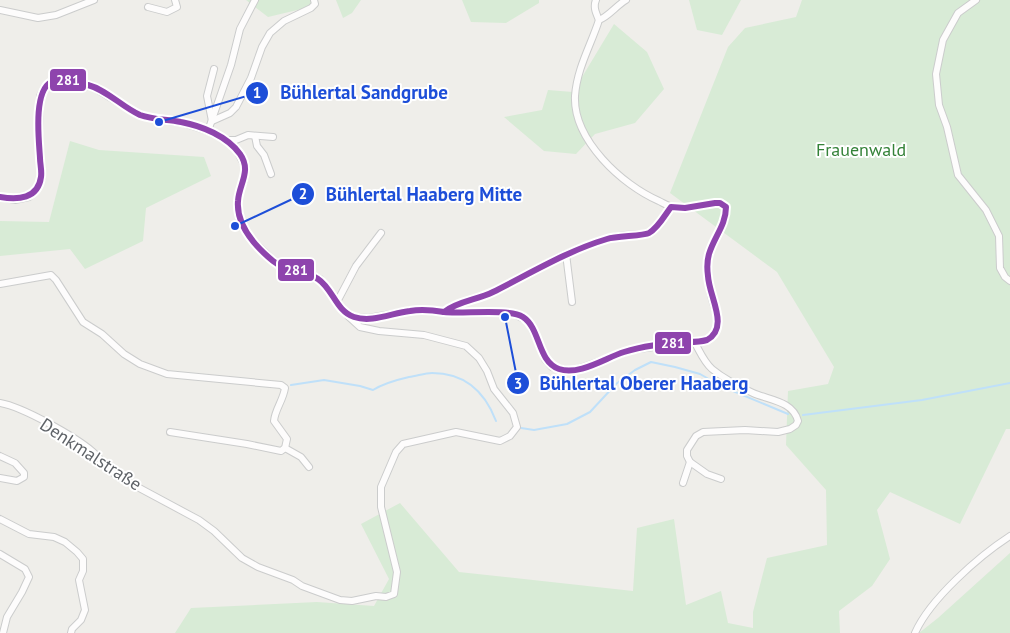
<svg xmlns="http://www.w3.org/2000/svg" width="1010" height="633" viewBox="0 0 1010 633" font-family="'PT Sans',sans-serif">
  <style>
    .green { fill: #d8ebd6 }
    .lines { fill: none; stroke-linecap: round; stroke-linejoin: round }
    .stream { stroke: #bfe0f9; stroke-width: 2 }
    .minor-casing { stroke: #cbcccc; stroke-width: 8 }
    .minor { stroke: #fdfcfc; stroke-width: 6 }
    .bus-1-casing { stroke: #fff; stroke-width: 10 }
    .bus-1 { stroke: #8e44ad; stroke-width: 6 }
    .labels { text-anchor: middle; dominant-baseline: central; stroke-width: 4; stroke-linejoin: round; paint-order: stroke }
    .park-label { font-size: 18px; fill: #348238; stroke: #fff }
    .street-label { font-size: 18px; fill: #5f6368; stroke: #fff }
    .leader { fill: none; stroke: #1d4ed8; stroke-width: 2 }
    .callout-dot { fill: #1d4ed8; stroke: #fff; stroke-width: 2 }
    .mark-label { font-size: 15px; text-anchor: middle; font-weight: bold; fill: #fff }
    .callout-label { font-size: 19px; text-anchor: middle; font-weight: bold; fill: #1d4ed8; stroke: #fff; stroke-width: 4; stroke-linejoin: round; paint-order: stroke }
    .line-badge { stroke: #fff; stroke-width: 2 }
    .badge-label { font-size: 14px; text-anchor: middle; font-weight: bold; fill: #fff }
  </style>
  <rect width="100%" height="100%" fill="#efeeea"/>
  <g class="green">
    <path d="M246,0h71l-7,7 -42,10z"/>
    <path d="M336,0h25l-9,13 -9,5z"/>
    <path d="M462,0h77v3l-33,20 -35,-1z"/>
    <path d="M689,0h52l-19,35 -25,-5z"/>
    <path d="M802,0h208v429h-4l-46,95 -70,-32 -13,18 13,49 -18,27 -33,25 1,22h-665l16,-25 126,-6 57,4 15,-27 -28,-55 39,-21 59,69 174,19 4,-63 37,-9 12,86 35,-14 7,32 25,5v-16l14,-54 60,-13 -1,-55 -40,-45 2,-54 40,-7 6,-17 -57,-95 -107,-79 58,-146 17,-19 51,-11z"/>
    <path d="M614,24l33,28 17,37 -29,34 -40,11 -19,20 -32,-3 -40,-34 38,-7 6,-20 25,2z"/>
    <path d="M70,141l29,9 105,7 7,19 -65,32 -3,33 -58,28 -15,-20 -70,7v-35l49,1z"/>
    <path d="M1010,553v80h-91l19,-15z"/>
  </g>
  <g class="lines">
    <g class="stream">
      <path d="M291,385l33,-5 36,6 13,4c11,-7 23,-10 36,-13 8,-1 16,-4 23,-4 33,0 53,19 64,48"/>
      <path d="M803,415l119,-15 88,-17"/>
      <path d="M521,428l13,2 33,-6 23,-12 26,-28 19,-14 16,-8 24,5 25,7 21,12 67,28"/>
    </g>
    <defs>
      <g id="minor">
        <path d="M596,0c-3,7 0,13 3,20"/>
        <path d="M976,0l-18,13 -15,27 -7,34 3,31 8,22 11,48 28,35 13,26 1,32 5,9 5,4"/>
        <path d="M148,7l19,5 10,-5 -2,-7"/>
        <path d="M0,10l38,8 18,-3 38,-15"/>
        <path d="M214,69l-7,27 5,25 18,-8 6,-6 15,-29 11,-31 8,-14 14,-12 27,-13 4,-4 -1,-4"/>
        <path d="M208,131l23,-66 9,-36 15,-29"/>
        <path d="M255,136l2,10 7,9 7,19"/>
        <path d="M226,140h10l12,-5 25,2"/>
        <path d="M0,197l15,3 14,-3 9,-10 4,-10 -3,-44 1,-37 4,-8 7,-6 8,-1 31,4 47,29 17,5 29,4 25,8 18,9 11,11 9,17 -2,12 -6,16 1,23 12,20 26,25 30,9 13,6 24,32 10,6 14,1 46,-8 49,3h49l16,8 14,28 3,10 7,8 20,4 59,-21 76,-10c18,-13 10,-23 5,-41 -3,-10 -3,-20 -4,-30 -3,-25 21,-43 18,-62l-6,-4h-5c-12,2 -26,6 -38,5 -6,0 -12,-4 -18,-7 -37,-16 -86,-61 -84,-105 2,-28 16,-51 24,-76 9,-3 18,-15 27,-20"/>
        <path d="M566,254l6,48"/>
        <path d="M0,284l51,-9 5,5 27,42 19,12 22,20 16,10 27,10 114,11 4,3c-2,13 -10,21 -11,33l13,18 -2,9 -4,3 -34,-7 -77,-12"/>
        <path d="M337,302l19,-36 25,-33"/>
        <path d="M443,312l7,-5 41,-14 64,-34 23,-10 31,-11 16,-3 23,-1 9,-8 14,-19"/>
        <path d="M0,403c23,4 74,33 92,48 9,8 15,18 25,25l82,44 15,11 28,27 16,9 35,13 9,6 38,14 12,1 24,-5 10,1 8,-3 3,-22 -16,-65v-20l15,-35 7,-8 53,-12 44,9 10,-5 7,-9 -4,-14 -19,-24 -7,-18 -8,-13 -13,-12 -42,-11 -45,-4 -19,-4 -12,-11"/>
        <path d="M285,448l16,9 8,10"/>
        <path d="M0,456l15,7 9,10v4l-7,4 -17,-3"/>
        <path d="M690,462l17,12 14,5"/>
        <path d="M683,483l7,-21 -3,-6v-6l9,-14 7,-4 42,-2 33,2 12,-3 6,-4 2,-4c-5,-20 -29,-21 -45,-28 -13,-6 -29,-14 -41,-24 -8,-7 -12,-17 -17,-26"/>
        <path d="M0,519l29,15 25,3 11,5 12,10 6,7v12l-4,9 6,30 -4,10 -9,9 -1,4"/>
        <path d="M0,554l25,15 4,8 -7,15 -15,25 -4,16"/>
        <path d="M915,633c15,-34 64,-77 95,-97"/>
      </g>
    </defs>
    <use href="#minor" class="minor-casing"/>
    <use href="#minor" class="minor"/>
    <defs>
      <g id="bus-1">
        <path d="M0,197c18,3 38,2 41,-20 1,-6 -1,-13 -1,-19 -1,-17 -7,-66 11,-76 8,-5 28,0 37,3 19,5 34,22 52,30 14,5 27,4 41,7 21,4 46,14 59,32 12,17 -1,30 -2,47 -2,24 18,46 35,60 13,11 32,8 45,18 15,10 18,32 36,38 18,6 38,-4 56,-6 11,-2 22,-1 34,1"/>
        <path d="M715,203h5l6,4c0,18 -12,30 -17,47 -2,7 -2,15 -1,22 1,21 22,51 -1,64 -7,2 -12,2 -19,2 -20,1 -45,4 -64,10 -19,6 -45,24 -65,17 -22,-8 -18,-40 -36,-52 -15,-9 -59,-3 -79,-5 14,-11 33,-12 49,-20 38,-19 74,-41 114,-53 10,-3 37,-3 42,-6 9,-5 16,-18 22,-26l14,1z"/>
      </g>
    </defs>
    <use href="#bus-1" class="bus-1-casing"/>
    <use href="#bus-1" class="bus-1"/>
  </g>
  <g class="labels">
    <g class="park-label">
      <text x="861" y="149">Frauenwald</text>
    </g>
    <g class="street-label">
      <text transform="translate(91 454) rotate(33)">Denkmalstraße</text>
    </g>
  </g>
  <path class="leader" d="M159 122L257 93M235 226L303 194M505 317L518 383"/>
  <g class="callout-dot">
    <circle cx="159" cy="122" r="5"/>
    <circle cx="235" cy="226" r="5"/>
    <circle cx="505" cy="317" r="5"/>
    <circle cx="257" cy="93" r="12"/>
    <circle cx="303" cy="194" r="12"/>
    <circle cx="518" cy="383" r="12"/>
  </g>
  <g class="mark-label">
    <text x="257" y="98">1</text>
    <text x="303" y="199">2</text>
    <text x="518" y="389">3</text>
  </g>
  <g class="callout-label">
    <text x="364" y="99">Bühlertal Sandgrube</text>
    <text x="424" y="201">Bühlertal Haaberg Mitte</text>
    <text x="644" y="390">Bühlertal Oberer Haaberg</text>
  </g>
  <g class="line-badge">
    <rect x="49" y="68" width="38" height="24" rx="5" fill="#8e44ad"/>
    <rect x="277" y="258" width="38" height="24" rx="5" fill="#8e44ad"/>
    <rect x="654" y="331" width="38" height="24" rx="5" fill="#8e44ad"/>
  </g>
  <g class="badge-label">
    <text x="68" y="85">281</text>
    <text x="296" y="275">281</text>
    <text x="673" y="348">281</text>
  </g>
</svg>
